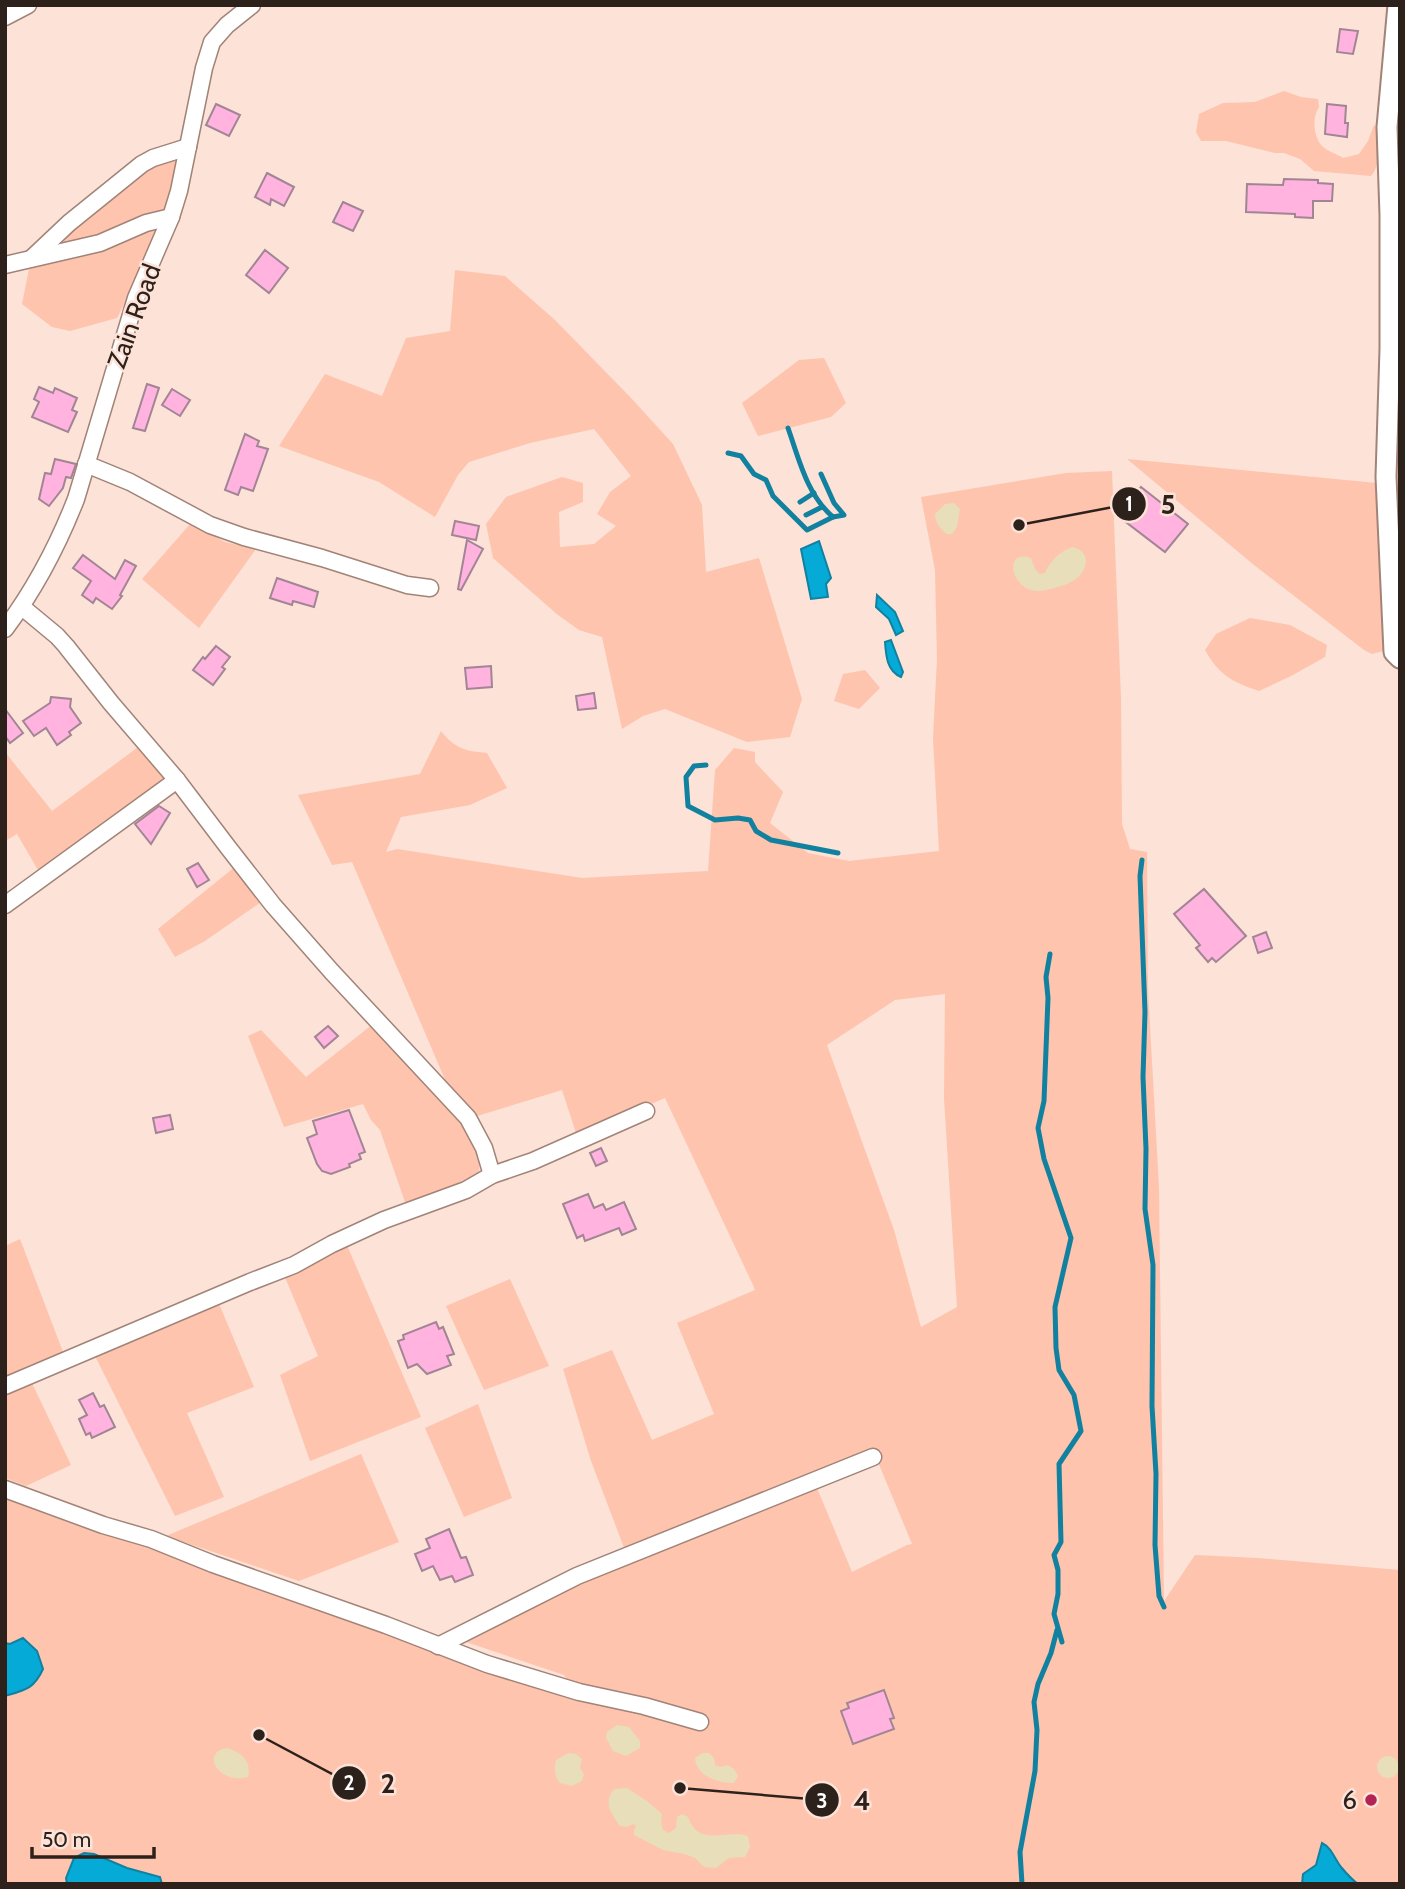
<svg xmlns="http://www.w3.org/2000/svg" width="1405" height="1889" viewBox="0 0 1405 1889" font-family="Cabin,sans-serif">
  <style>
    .green { fill: #fec4ae; fill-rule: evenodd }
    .sand { fill: #e8deb9 }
    .water { fill: #05aad7; stroke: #11819f; stroke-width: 2 }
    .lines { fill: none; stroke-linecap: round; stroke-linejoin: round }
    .stream { stroke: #11819f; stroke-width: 5 }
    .building { fill: #ffb3de; stroke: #a28595; stroke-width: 2 }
    .minor-casing { stroke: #a18377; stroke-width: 19 }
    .tertiary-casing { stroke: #a18377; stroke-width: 23 }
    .minor { stroke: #fff; stroke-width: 16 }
    .tertiary { stroke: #fff; stroke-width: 19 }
    .poi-dot { fill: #b32355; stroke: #fce2d7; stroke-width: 2.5 }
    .labels { text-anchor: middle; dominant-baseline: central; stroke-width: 5; stroke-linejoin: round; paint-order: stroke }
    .street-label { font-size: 26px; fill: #2d211c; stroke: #fce2d7 }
    .poi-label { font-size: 26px; fill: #2d211c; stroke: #fce2d7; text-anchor: end }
    .leader { fill: none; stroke: #2d211c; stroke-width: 2.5 }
    .callout-dot { fill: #2d211c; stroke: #fce2d7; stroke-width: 2.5 }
    .mark-label { font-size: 21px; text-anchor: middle; font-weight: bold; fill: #fff }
    .callout-label { font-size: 28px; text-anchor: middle; font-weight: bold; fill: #2d211c; stroke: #fce2d7; stroke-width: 5; stroke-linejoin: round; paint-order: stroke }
  </style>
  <rect width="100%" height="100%" fill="#fce2d7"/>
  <g class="green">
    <path d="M1284,91l17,6 17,2 1,8c-7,10 -6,29 3,39 5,5 15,8 21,12l16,-4 9,-13 6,-16 4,3c1,16 4,35 -7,48l-57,-5 -14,-12 -16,-6h-9l-49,-12h-25l-5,-9 3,-18 24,-11 32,-1z"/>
    <path d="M173,160l11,5 -23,68 -44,85 -47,13 -18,-4 -30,-23 8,-40 29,-7 11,-34 62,-48z"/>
    <path d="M455,270l50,6 50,44 77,79 41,45 29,61 4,67 53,-14 43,141 -12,38 -43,5 -82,-33 -22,7 -21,13 -20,-92 -23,-7 -21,-15 -65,-57 -7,-34 20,-27 56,-20 21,6v19l-24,10 1,35 34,-3 22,-18 -19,-12 13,-22 21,-16 -37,-47 -64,14 -61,19 -11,13 -23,42 -56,-35 -100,-36 46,-72 57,22 24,-58 44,-7z"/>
    <path d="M1394,346h6v302l-4,-7z"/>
    <path d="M824,358l22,45 -15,14 -73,19 -16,-33 57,-43z"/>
    <path d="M1127,459l250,24 10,167 -15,4 -8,-4 -110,-85z"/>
    <path d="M1112,471l9,227 1,126 8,25 17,3 1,137 11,199 5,413 31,-46 63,3 142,12v314h-1395v-387l44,18 81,26 119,44 324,102 -9,-12 -110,-37 84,-38 279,-112 35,84 55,-27 5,-1 -39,-94 -248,100 -34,-89 -28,-92 49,-19 40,90 62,-26 -37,-91 78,-33 -2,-5 -88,-187 -88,38 -15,-46 -88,27 -25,-28 -97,-227 -20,3 -34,-70 122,-21 21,-43c14,18 25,20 46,22l20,35 -37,17 -69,12 -15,35 11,-3 185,29 126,-7 7,-101 19,-22 21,4v10l28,30 -13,31 38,30 41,8 90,-10 -6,-113 4,-79 -2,-89 -14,-73 145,-24zM945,994l-1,104 13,209 -36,20 -27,-97 -67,-185 68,-45z"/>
    <path d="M191,523l34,19 31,7 -57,79 -57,-49z"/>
    <path d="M1250,618l40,7 37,20 -2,12 -34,19 -32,15c-27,-9 -40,-16 -54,-41l11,-16z"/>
    <path d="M865,670l15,18 -21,21 -25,-8 9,-27z"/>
    <path d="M141,745l28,30 -93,69 -38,26 -21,-36 -12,7v-89l47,59z"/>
    <path d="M236,866l28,34 -59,41 -30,16 -17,-28z"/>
    <path d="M373,1024l83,87 24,33 -1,30 -73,31 -26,-75 -9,-10 -8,-16 -79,23 -36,-91 13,-6 45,47z"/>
    <path d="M20,1239l43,113 -58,25v-131z"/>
    <path d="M346,1243l75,174 -111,44 -30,-86 38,-19 -36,-86z"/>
    <path d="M510,1279l39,87 -65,24 -38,-84z"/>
    <path d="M217,1299l37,88 -67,26 37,84 -49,19 -82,-164z"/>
    <path d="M31,1381l40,84 -45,21 -21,-8v-86z"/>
    <path d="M478,1404l34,94 -48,19 -39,-89z"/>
    <path d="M361,1454l38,88 -100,39 -133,-45z"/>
  </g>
  <g class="sand">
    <path d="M954,503l6,6 -3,18 -5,7h-5c-7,-5 -12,-11 -12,-20l10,-10z"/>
    <path d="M1073,547c8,2 13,7 13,15 -1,12 -12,20 -22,23 -11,3 -22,8 -33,5 -19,-4 -28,-41 0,-32l4,11 5,5 5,-1c5,-12 15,-22 28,-26z"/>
    <path d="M617,1725l12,2 11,14v7l-14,8 -13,-5 -7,-13 1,-6z"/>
    <path d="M227,1748c14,4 25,13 21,29 -30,8 -48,-25 -21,-29z"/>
    <path d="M568,1753l8,1 6,5 -2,9 4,6 -2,7 -10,5 -12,-3c-6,-8 -6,-13 -4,-23z"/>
    <path d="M702,1753h7l5,5 1,7 5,2 8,-2 6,4 4,7 -4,7c-15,1 -39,-8 -39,-25z"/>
    <circle cx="1388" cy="1767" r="11"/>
    <path d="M627,1788l20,13 15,13 -1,8 2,8 6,3 7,-5 1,-11 5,-3 6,3c11,31 38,12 60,19l2,11 -5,10 -16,1 -13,10 -12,-1 -9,-9 -11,-4 -21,-4 -29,-15v-5l2,-4 -3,-2 -6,3 -7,-1c-9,-13 -17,-23 -6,-37z"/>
  </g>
  <g class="water">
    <path d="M819,541l12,37 -5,6 2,13 -17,2 -10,-50z"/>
    <path d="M877,595l18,17 8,19 -7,4 -7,-16 -13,-12z"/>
    <path d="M891,640l12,32 -2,5c-14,-6 -15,-21 -16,-35z"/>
    <path d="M23,1638l14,13 6,18c-9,20 -18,21 -38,27v-53l5,1z"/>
    <path d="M1322,1843c10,5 12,15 19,24 5,6 10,12 17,17h-56l1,-10 13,-9z"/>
    <path d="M84,1853l10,1 33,14 33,9 2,7h-95l-1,-6 8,-20z"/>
  </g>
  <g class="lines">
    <g class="stream">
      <path d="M788,428c11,31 19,67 45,89l11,-2 -10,-12 -13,-29"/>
      <path d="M728,453l13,3 13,18 12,6 7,16 34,34 26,-13"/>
      <path d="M800,502l14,-9"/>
      <path d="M806,515l16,-8"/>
      <path d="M706,765l-12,1 -8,11 2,29 27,14 23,-2 12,2 6,11 15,9 67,13"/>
      <path d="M1142,860l-2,16 5,136 -2,65 3,72 -1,60 8,56 -1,141 4,68 -1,71 4,51 5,11"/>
      <path d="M1050,954l-4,23 2,21 -4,103 -6,27 6,31 27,79 -16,69 1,41 3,22 15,25 7,36 -22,33 2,78 -7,13 4,15v24l-4,20 8,28"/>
      <path d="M1022,1884l-2,-32 15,-81 2,-41 -3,-28 4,-18 13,-31 6,-23"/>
    </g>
  </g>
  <g class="building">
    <path d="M1340,29l18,2 -5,23 -16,-2z"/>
    <path d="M216,104l24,11 -11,21 -23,-11z"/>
    <path d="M1327,104l19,2 -1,17h3l-1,14 -22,-3z"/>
    <path d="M267,173l27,14 -10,19 -13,-7 -1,6 -15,-8z"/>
    <path d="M1284,179l34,1v3l15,1 -1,17h-19v17l-18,-1v-3l-49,-2 1,-28 36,1z"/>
    <path d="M343,202l20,9 -10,20 -20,-9z"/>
    <path d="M265,250l23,18 -19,25 -23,-18z"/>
    <path d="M147,384l12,4 -14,43 -12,-3z"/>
    <path d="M39,387l14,6 2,-5 22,10 -5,12 5,2 -9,20 -36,-15 7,-15 -5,-3z"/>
    <path d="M172,389l18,11 -10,16 -18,-11z"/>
    <path d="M245,434l14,7 -2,5 11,3 -15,42 -12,-4 -3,8 -13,-5z"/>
    <path d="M55,459l21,5 -5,14 -5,-1 -3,11 -14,18 -10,-7 6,-26 6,1z"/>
    <path d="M1141,487l47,37 -23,28 -47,-36z"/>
    <path d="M455,521l24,5 -3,14 -24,-5z"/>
    <path d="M467,540l16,9 -22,41 -3,-1z"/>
    <path d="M83,555l32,24 10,-19 11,6 -16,29 2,1 -10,13 -16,-11 -3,5 -11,-8 9,-14 -18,-13z"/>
    <path d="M277,578l41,14 -4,15 -21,-6 -1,4 -22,-7z"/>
    <path d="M216,646l14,11 -8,10 3,2 -12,16 -20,-15 10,-13 2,2z"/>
    <path d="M491,666l1,21 -25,2 -2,-21z"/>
    <path d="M594,693l2,15 -18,2 -2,-14z"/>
    <path d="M51,697l20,2 -1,8 11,16 -12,9 2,3 -14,10 -11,-17 -12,8 -11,-15 27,-18z"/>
    <path d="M5,709l18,24 -13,10 -5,-7z"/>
    <path d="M159,806l11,7 -19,31 -16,-20z"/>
    <path d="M198,863l11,17 -12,7 -10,-18z"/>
    <path d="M1204,889l42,47 -30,26 -4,-4 -4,4 -12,-14 4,-3 -26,-31z"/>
    <path d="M1266,932l6,16 -14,5 -5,-16z"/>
    <path d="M328,1026l10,10 -14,12 -9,-11z"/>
    <path d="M349,1110l16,42 -6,2 2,5 -12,5 1,3 -19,7 -9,-3 -5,-7 -10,-26 10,-4 -4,-13z"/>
    <path d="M170,1115l3,14 -17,4 -3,-15z"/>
    <path d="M601,1148l6,13 -11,5 -6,-13z"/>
    <path d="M588,1194l6,14 9,-4 3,6 18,-8 12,27 -14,6 -3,-7 -34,13 -2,-6 -6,3 -14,-34z"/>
    <path d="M436,1322l3,7 4,-2 11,27 -7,2 4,9 -24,9 -10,-10 -9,4 -10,-27 6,-2 -1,-4z"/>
    <path d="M93,1393l7,14 4,-2 11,22 -23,11 -2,-5 -4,2 -7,-16 8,-4 -8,-15z"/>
    <path d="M449,1529l12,29 5,-1 7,18 -18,7 -3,-6 -12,4 -7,-14 -11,5 -7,-17 15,-6 -4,-9z"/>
    <path d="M884,1690l10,28 -4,1 4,10 -41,15 -12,-33 8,-3 -2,-5z"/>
  </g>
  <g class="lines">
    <defs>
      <g id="minor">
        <path d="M5,17l23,-12"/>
        <path d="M33,257l36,-34 73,-59 11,-6 35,-11"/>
        <path d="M5,265l95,-22 46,-20 25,-6"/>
        <path d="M86,464l44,18 80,43 34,12 78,21 85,27 23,3"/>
        <path d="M22,607l35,29 9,10 45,57 66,77 50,66 46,59 59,67 136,146 16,30 8,27"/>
        <path d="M5,629c30,-40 53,-84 71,-130l60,-201 35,-81 8,-26 25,-123 8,-26 15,-17 25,-20"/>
        <path d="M5,905l172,-125"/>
        <path d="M5,1386l245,-104 44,-17 38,-21 52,-24 82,-30 26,-15 41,-14 113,-50"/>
        <path d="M5,1489l98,36 48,14 62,25 173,61 101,39 92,28 65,14 56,16"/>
        <path d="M438,1646l139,-70 296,-119"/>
      </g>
      <path id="tertiary" d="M1398,5l-11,122 3,88v134l-4,128 8,175 6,6"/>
    </defs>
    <use href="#minor" class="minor-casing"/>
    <use href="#tertiary" class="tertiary-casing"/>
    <use href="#minor" class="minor"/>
    <use href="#tertiary" class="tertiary"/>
  </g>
  <circle class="poi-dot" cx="1371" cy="1800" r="7"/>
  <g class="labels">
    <g class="street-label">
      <text transform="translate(134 316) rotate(-70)">Zain Road</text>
    </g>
    <g class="poi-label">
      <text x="1357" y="1800">6</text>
    </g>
  </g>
  <path class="leader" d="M1019 525L1129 504M259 1735L349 1783M680 1788L822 1800"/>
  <g class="callout-dot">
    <circle cx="1019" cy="525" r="7"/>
    <circle cx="259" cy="1735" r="7"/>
    <circle cx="680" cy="1788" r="7"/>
    <circle cx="1129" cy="504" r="18"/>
    <circle cx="349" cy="1783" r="18"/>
    <circle cx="822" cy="1800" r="18"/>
  </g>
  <g class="mark-label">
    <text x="1129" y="511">1</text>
    <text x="349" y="1790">2</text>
    <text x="822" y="1808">3</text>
  </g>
  <g class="callout-label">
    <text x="1168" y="514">5</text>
    <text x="388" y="1793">2</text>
    <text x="862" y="1810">4</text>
  </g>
  <rect width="1405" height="1889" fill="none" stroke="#2d211c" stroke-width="14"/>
  <path d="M32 1847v10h122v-10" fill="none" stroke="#2d211c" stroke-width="3.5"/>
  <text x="42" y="1847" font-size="21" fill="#2d211c" stroke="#fce2d7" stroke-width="5" paint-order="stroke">50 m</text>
</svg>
